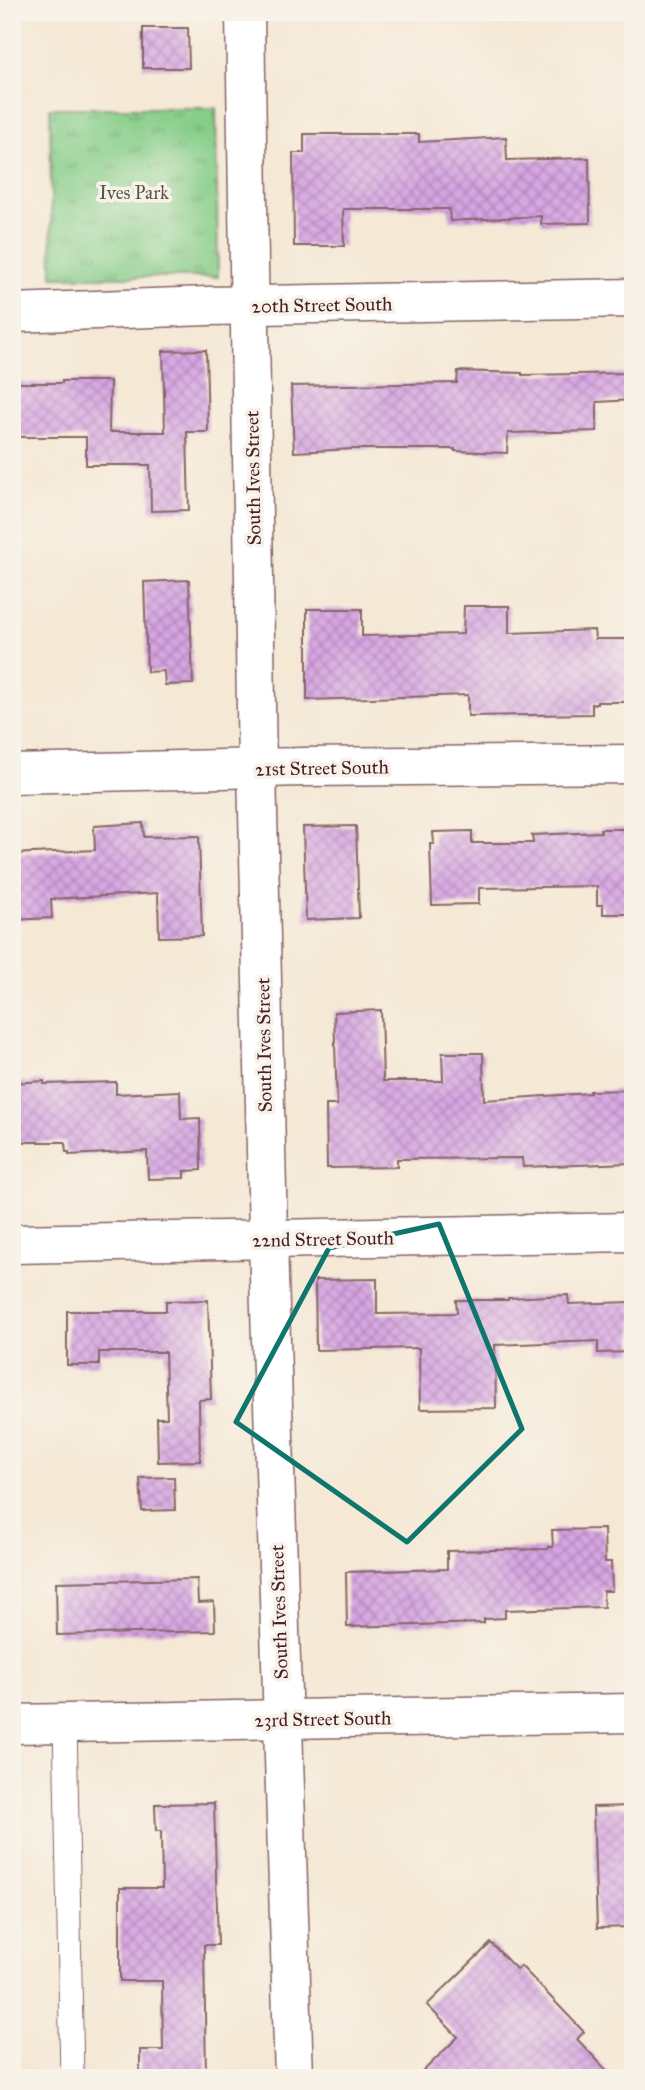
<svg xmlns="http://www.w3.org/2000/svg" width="645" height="2090" viewBox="0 0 645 2090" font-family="'IM FELL Great Primer',serif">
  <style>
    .park { fill: url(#park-tufts); stroke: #68765a; stroke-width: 2 }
    .building { fill: url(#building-cross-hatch) }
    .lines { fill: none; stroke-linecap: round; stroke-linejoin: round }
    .service-casing { stroke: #866566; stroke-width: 25 }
    .minor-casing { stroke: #866566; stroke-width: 41 }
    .tertiary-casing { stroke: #866566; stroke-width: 41 }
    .service { stroke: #fff; stroke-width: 23 }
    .minor { stroke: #fff; stroke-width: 38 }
    .tertiary { stroke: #fff; stroke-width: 38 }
    .marked { fill: none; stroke: #0f766e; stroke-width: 5; stroke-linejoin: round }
    .labels { text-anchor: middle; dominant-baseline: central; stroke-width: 7; stroke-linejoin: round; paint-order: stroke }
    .park-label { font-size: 19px; fill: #5c5347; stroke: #f7f3e8 }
    .street-label { font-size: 19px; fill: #4a1f2b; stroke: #f7f3e8 }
  </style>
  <defs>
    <pattern id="park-tufts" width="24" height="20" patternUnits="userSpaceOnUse" patternTransform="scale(1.75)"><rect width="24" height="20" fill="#85cd88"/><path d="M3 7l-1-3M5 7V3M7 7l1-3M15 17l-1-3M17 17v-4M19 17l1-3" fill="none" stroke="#6fa66f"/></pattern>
    <pattern id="building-cross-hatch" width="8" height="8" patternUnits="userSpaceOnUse" patternTransform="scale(1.75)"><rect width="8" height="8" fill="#d7a5e3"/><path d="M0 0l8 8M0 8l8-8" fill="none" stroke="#b086b8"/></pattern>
  </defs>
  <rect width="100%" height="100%" fill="#f7f3e8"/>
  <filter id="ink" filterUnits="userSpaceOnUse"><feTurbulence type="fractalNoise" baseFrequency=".0143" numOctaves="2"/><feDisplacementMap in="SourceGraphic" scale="14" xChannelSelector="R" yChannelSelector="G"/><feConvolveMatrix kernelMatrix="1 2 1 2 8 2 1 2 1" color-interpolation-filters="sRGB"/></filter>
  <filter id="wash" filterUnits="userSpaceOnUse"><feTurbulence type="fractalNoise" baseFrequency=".00686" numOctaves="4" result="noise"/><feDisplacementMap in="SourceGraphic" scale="28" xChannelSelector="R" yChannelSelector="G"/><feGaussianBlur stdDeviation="1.57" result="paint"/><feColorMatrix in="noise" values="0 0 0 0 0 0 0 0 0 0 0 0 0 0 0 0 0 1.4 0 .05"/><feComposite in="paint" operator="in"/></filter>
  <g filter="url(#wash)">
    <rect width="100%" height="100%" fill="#f5e8d5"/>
    <path class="park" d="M50,108h166l2,169h-166z"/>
    <g id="blocks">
      <g class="building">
        <path d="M143,28h45l1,40h-46z"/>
        <path d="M304,134h115v8l87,-5 1,23 82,-2 1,65 -49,1v-8l-91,5 -1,-12h-106l1,37h-50l-1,-93h11z"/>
        <path d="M206,350l2,82h-21l2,78 -38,1 -1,-46h-64v-28h-74v-54h50v-2h48l-1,51h56l-2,-81z"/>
        <path d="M458,371l64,2v2l111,-2v27l-36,2v29l-89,2 -1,20 -52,-2v-2h-101l-60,3 -3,-66 166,-3z"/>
        <path d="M189,580l4,104 -28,1 -1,-14 -17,1 -3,-90z"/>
        <path d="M464,606h45v27l85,-3 1,9h38v63h-36v2h-5v10l-124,2v-21l-161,5v-91h55v27l101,-2z"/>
        <path d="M143,823l1,14 55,-1 3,100 -43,1 -1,-44 -107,6 1,19 -40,2v-66l83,-4 -1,-24z"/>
        <path d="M356,826l3,92 -53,2 -3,-93z"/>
        <path d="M600,829h33v85h-30v-9h-6v-19l-118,2v16l-47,1 -2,-61h4l-1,-12 39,-1v12h61l-1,-8 69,-3z"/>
        <path d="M381,1010l2,71h60l-1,-28h41l1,47 106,-7v-2l39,-1 2,73 -108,4 -1,-9 -125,1v8l-70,1 -1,-63h11l-3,-93z"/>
        <path d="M44,1081v3l72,-2v12l64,-3 1,28 19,-1 1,52 -17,1v7l-36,1 -1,-28 -78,4v-3h-3l-1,-10h-53v-59z"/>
        <path d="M377,1279v35l80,-1 -1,-13h52v-2l60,-3 1,9 64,-2v50l-35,1v-12l-103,4 1,63 -76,1 -1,-61 -103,2 -1,-70z"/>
        <path d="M208,1300l3,99 -12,1 1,61 -42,1 -1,-44h10l-2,-66h-66v13h-32v-54h99v-10z"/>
        <path d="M174,1477l1,33 -33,1 -2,-33z"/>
        <path d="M604,1529l1,33h6l1,29h-9l1,16 -99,3v8l-21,1v4l-137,4 -1,-55 101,-3v-18l101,-2v-2h5l-1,-17z"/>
        <path d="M197,1579l1,24 16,-1 1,29 -158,4 -1,-53z"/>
        <path d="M214,1803l4,142h-14l2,133h-66v-28h23l-1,-69h-42v-93h42l-1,-57h-5l-1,-27z"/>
        <path d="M633,1806v121l-36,1 -4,-121z"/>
        <path d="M491,1943l26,27 4,-4 63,66 -7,7 37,39h-198l42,-41 -31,-32z"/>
      </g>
    </g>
  </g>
  <g filter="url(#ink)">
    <use href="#blocks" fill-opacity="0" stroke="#866566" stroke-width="2"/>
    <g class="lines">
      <defs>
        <path id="service" d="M65,1723l7,355"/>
        <g id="minor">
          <path d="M245,12l12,757 12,507 25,802"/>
          <path d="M12,313l196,-7 425,-8"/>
          <path d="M12,774l291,-7 330,-3"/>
          <path d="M12,1244l621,-12"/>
        </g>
        <path id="tertiary" d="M12,1724l621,-11"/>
      </defs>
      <use href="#service" class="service-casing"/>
      <use href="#minor" class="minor-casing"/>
      <use href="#tertiary" class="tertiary-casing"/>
      <use href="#service" class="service"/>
      <use href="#minor" class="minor"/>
      <use href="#tertiary" class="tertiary"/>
    </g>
  </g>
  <path class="marked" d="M439,1224l83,205 -115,113 -171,-120 93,-174z"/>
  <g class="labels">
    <g class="park-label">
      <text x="134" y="192">Ives Park</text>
    </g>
    <g class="street-label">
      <text transform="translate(322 305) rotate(-1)">20th Street South</text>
      <text transform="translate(253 478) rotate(-91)">South Ives Street</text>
      <text transform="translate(322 768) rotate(-1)">21st Street South</text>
      <text transform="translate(264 1045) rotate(-91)">South Ives Street</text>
      <text transform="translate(323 1239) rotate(-1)">22nd Street South</text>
      <text transform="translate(279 1612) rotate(-92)">South Ives Street</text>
      <text transform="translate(323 1719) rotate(-1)">23rd Street South</text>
    </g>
  </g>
  <rect width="645" height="2090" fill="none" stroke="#f7f3e8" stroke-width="42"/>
</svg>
